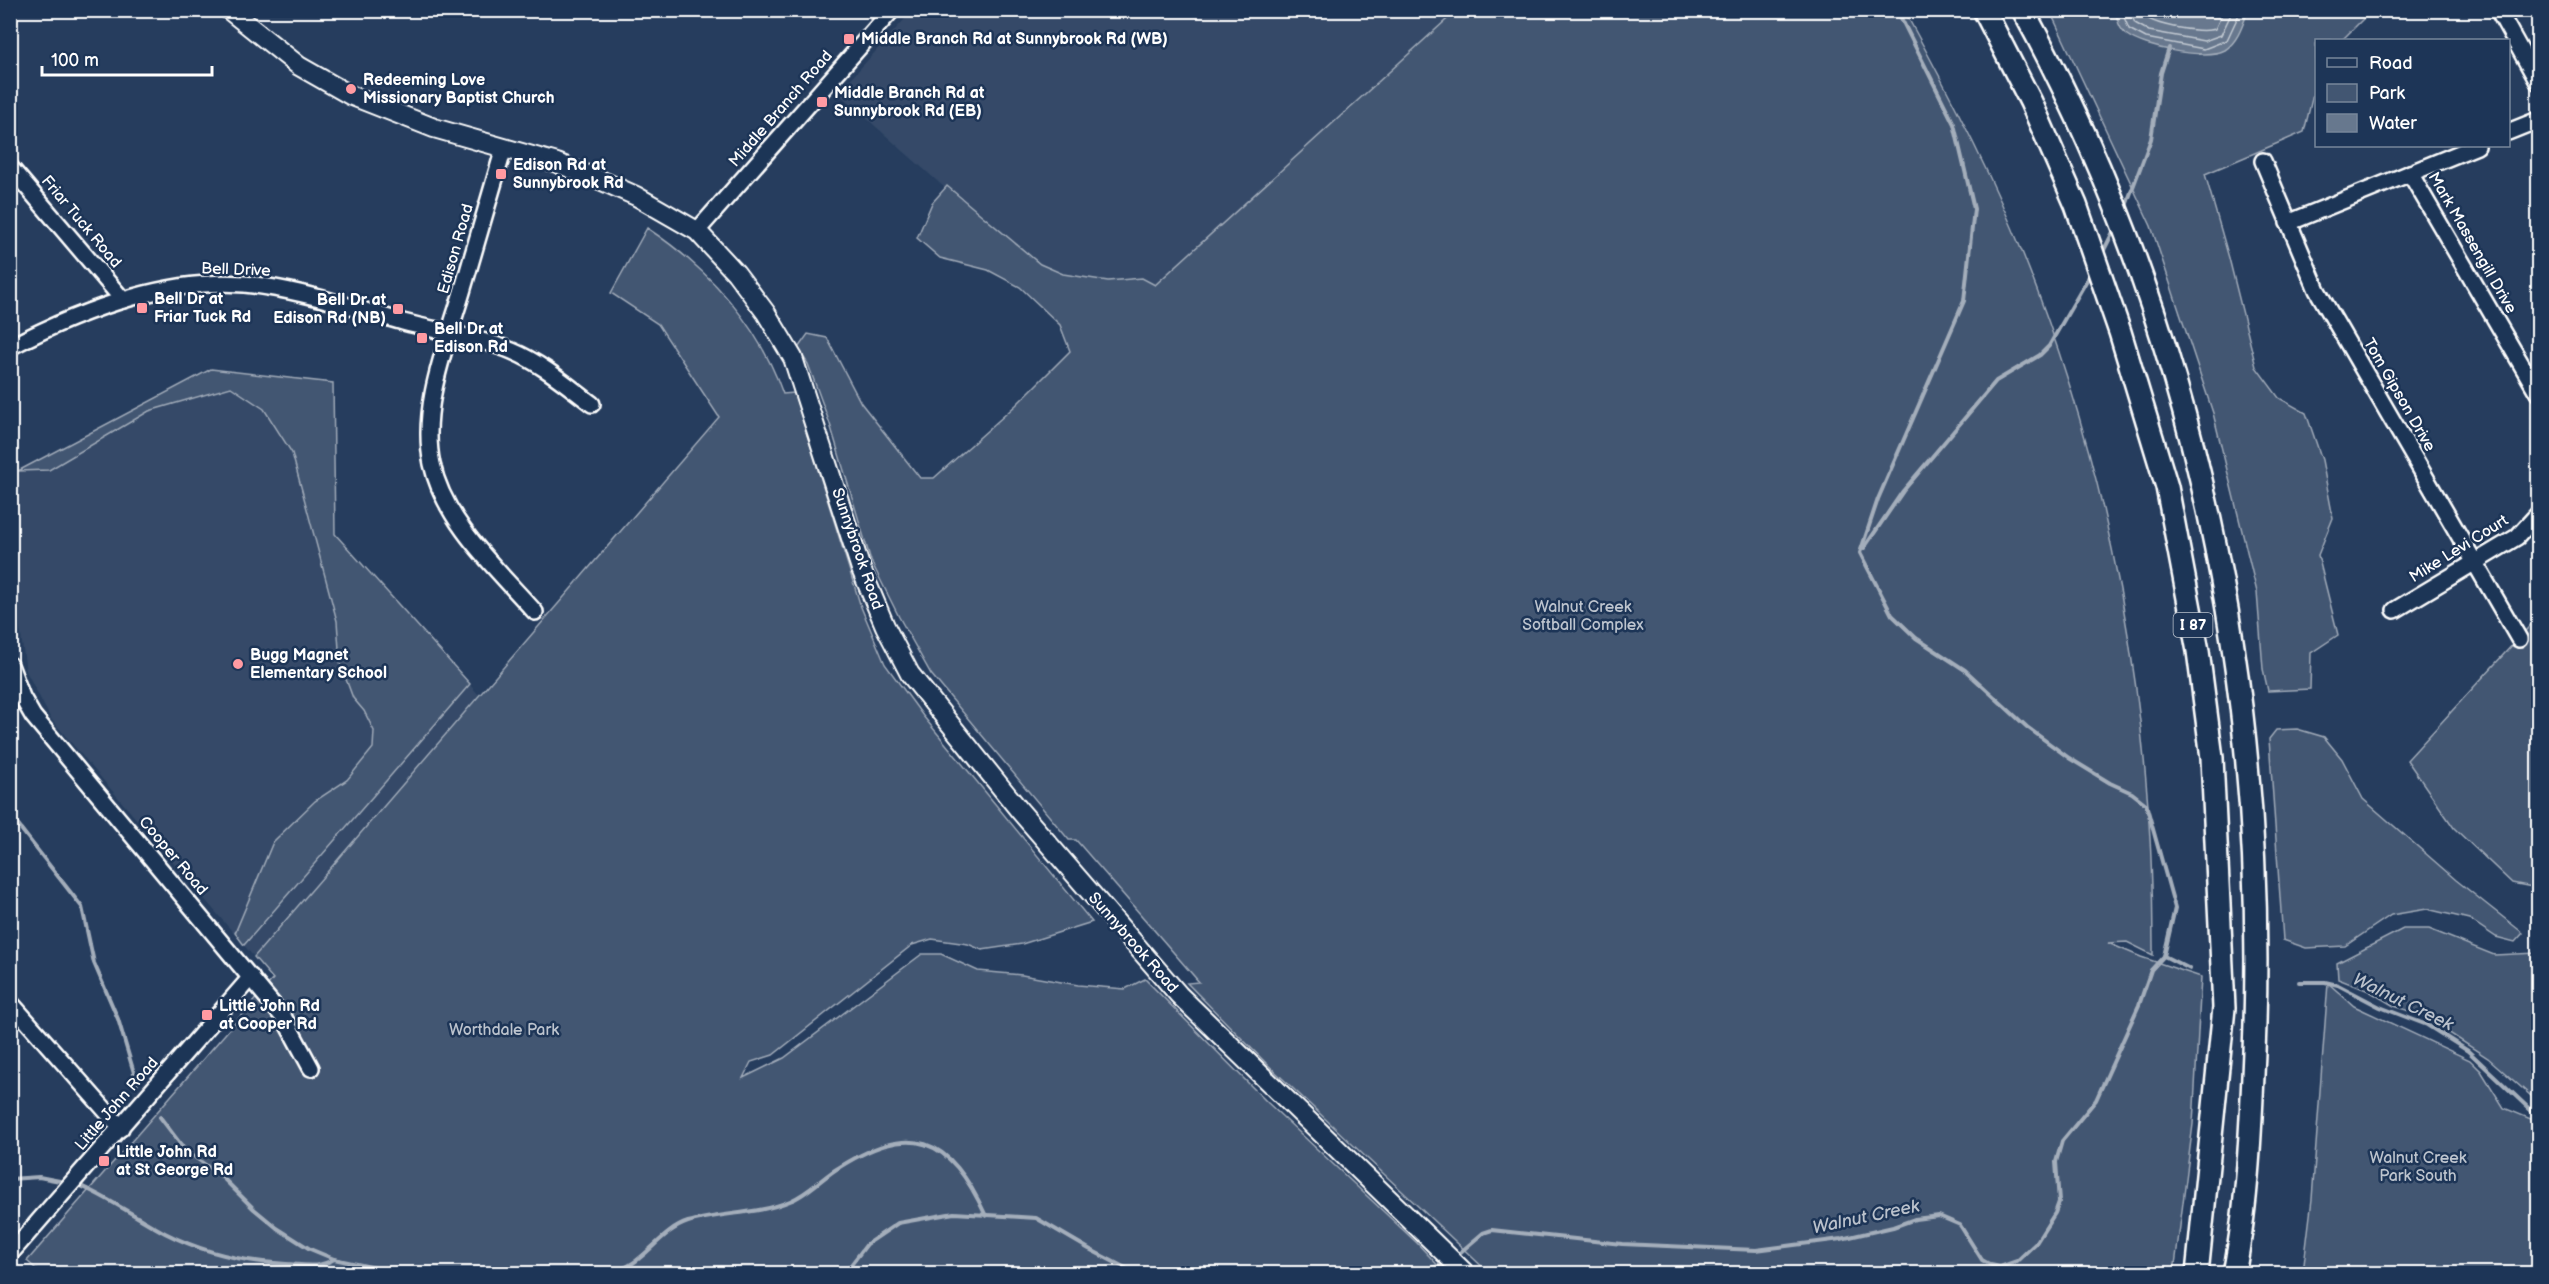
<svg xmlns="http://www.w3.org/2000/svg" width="2549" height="1284" viewBox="0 0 2549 1284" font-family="'Balsamiq Sans',sans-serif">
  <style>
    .built { fill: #344a68 }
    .green { fill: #425672; stroke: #a0aab8; stroke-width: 1.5 }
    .water { fill: #67788e; stroke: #a4aebb; stroke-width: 1.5 }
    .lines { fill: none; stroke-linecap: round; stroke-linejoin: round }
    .shore { stroke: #c2c9d2; stroke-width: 1.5 }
    .stream { stroke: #a4aebb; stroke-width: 4 }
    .minor-casing { stroke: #fff; stroke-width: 20 }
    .major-casing { stroke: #fff; stroke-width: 22 }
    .highway-casing { stroke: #fff; stroke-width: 26 }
    .minor { stroke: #1d3557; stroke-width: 15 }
    .major { stroke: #1d3557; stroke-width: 18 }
    .highway { stroke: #1d3557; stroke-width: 21 }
    .poi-dot { fill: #ff9aa2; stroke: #1d3557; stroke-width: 2 }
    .labels { text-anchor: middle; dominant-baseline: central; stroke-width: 5; stroke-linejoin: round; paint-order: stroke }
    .shield { fill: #1d3557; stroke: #bbc2cd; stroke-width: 1.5 }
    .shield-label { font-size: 15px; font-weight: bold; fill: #fff }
    .poi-label { font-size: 16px; font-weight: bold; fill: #fff; stroke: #1d3557; text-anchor: start }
    .street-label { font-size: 16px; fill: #fff; stroke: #1d3557 }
    .park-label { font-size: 16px; fill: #bdc4ce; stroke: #1d3557 }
    .water-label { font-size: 18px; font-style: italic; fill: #bbc2cc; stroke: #1d3557 }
  </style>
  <rect width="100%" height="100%" fill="#263d5e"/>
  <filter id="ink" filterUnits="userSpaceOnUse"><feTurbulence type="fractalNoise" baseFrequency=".0167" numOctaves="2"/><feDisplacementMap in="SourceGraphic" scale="12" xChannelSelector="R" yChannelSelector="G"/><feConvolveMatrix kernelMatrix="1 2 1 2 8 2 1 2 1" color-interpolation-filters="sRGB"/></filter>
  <g filter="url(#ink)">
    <g class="built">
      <path d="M912,11h544l-350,320 -268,-238z"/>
      <path d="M211,369l122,14 2,151 144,161 -225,262 -203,-238 -25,-48 -9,-64 1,-135z"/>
    </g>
    <g class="green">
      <path d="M1456,11l448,-1 2,4c43,78 84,157 117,240 89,222 131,463 130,701l-26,-13 -19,1 33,14 60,20 -8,147 -19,149h-685l-223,-210 -79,-80 12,-1 -123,-142h-7l-138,-166 -32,-57 -28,-56 -41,-137 -22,-60 -10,-16 10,-14 19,4 34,65 59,75h14l82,-73 54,-54 -10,-26 -40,-38 -32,-17 -48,-12 -23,-20 15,-35 15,-17 93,78 23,10 45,7 34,-3 13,7z"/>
      <path d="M2050,11h321l-29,29h-26v42l-12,50 -99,42 24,84 27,109 23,31 27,15 16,47 11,58 -15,37 20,80 -27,18 -1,36 -42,2 -5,-22 -6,-77 -44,-179 -62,-187z"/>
      <path d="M647,228c61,40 112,97 136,166l11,-1 67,214 24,57 38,52 169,206 -70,22 -40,6 -14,-6 -36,-5 -20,6 -139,110 -22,7 -8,16 41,-20 138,-104h19l37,17 44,4 56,10 47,4 20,-10 123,124 149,140 28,30 -1403,1 -15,-13 246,-282 -19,-22 465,-540 -61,-93 -47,-31z"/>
      <path d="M211,369l122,14 2,151 135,150 -226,261 -9,-12 38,-91 42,-41 32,-21 26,-32 1,-17 -10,-20 -11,-13 -13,-35 -3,-42 -45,-168 -28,-44 -33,-22 -82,24 -100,59 -31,1z"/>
      <path d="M2538,617v271l-26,-5 -58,-55 -47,-68z"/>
      <path d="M2297,729l27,8 18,22 21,40 93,81 67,53 -8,9 -19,-5 -27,-18 -42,-10 -36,6 -46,31 -39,2 -23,-8 -14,-201 7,-9z"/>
      <path d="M2403,929h26l65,26 44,-2v149l-50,-44 -66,-43 -28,-9 -25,-15 -31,-12 -1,-16z"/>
      <path d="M2328,983l26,23 116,54 11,11 23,37 34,14v151h-235l9,-74z"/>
    </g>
    <path class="water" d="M2116,10h132v1c-5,13 -10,31 -23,39 -19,10 -81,-2 -98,-15 -7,-5 -11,-16 -11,-25z"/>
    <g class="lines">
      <g class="shore">
        <path d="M2121,10l8,19 17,9 58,11 23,-9 14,-30"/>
        <path d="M2129,10l6,13 14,8 55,10 17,-6 12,-25"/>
        <path d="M2139,10c5,15 62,24 76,19l9,-19"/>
      </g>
      <g class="stream">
        <path d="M2124,211l27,-72 10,-66 8,-25"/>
        <path d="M2101,256l14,-28"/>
        <path d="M1864,548l39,-57 93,-110 44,-26 9,-9 42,-73"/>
        <path d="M10,815l72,92 12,56 24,56 19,64"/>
        <path d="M2164,956l26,13"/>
        <path d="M2299,982h26l13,3 42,22 47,18 41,26 70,66"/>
        <path d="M160,1117l25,33 37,27 32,32 23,19 33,21 24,10 69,15"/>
        <path d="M10,1179l29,-2 26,5"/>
        <path d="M76,1184c32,13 59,33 89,49 37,19 79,29 121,31 19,1 32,5 48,-5"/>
        <path d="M1456,1256l27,-23 9,-3 130,14 134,6 85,-11 52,-12 22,-8 24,-3 21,9 22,35 9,5 9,2 17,-6 19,-18 19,-30 4,-11 -3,-40 6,-21 34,-41 43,-95 12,-35 13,-14 11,-48 -29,-104 -14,-11 -22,-10 -41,-25 -42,-31 -62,-57 -49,-32 -24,-23 -32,-62 18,-54 86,-198 10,-92 -20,-85 -57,-114"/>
        <path d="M613,1274c7,-4 14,-7 20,-11 18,-12 33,-34 55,-41 33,-10 69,-7 102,-21 16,-6 30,-21 45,-31 76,-49 114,-35 151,46"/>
        <path d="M844,1274l23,-30 31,-21 56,-10 82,5 53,31 48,25"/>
        <path d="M1370,1274c24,-9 52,1 75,-11"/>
      </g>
      <defs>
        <g id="minor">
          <path d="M2498,10l40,72"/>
          <path d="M2508,132l30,-12"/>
          <path d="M504,148c-14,48 -28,96 -42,144 -16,54 -42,116 -30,172 13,59 65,105 103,148"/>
          <path d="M2263,161l54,129 202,349"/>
          <path d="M10,167l113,133"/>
          <path d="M2410,173l128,220"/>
          <path d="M2288,223l189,-77"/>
          <path d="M697,231l195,-221"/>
          <path d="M10,347c73,-38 169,-74 252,-61 48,7 95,23 141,36 34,9 78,16 109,29 29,12 55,34 80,53"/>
          <path d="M2395,610l122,-73 21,-23"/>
          <path d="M10,665l12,32 11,19 251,302 27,50"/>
          <path d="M10,1002l111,126"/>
          <path d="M10,1254l241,-277"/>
        </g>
        <path id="major" d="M229,10l70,56 51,29 84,33 123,35 43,17 36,16 61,35 39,42 30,40 27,45 68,211 24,57 25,48 110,137 159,184 287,279"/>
        <g id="highway">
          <path d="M1984,10l47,92 45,103 44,127 47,155 31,164 14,107 12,250 -27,266"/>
          <path d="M2023,10c173,317 246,683 231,1042 -3,73 -6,149 -20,222"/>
        </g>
      </defs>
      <use href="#minor" class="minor-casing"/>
      <use href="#major" class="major-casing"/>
      <use href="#highway" class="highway-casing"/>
      <use href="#minor" class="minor"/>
      <use href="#major" class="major"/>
      <use href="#highway" class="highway"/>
    </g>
  </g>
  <g class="poi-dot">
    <rect x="843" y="33" width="12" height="12" rx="3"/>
    <circle cx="351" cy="89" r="6"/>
    <rect x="816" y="96" width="12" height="12" rx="3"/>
    <rect x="495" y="168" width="12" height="12" rx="3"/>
    <rect x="136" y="302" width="12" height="12" rx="3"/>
    <rect x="392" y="303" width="12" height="12" rx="3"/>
    <rect x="416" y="332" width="12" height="12" rx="3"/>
    <circle cx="238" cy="664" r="6"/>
    <rect x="201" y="1009" width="12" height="12" rx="3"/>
    <rect x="98" y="1155" width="12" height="12" rx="3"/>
  </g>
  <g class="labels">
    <rect class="shield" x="2173.5" y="613" width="39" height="24" rx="4.5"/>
    <g class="shield-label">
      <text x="2193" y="625">I 87</text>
    </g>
    <g class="poi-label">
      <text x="861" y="39">Middle Branch Rd at Sunnybrook Rd (WB)</text>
      <text x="363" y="80">Redeeming Love<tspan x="363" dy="18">Missionary Baptist Church</tspan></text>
      <text x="834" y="93">Middle Branch Rd at<tspan x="834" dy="18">Sunnybrook Rd (EB)</tspan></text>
      <text x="513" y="165">Edison Rd at<tspan x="513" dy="18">Sunnybrook Rd</tspan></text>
      <text x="154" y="299">Bell Dr at<tspan x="154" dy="18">Friar Tuck Rd</tspan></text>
      <text x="386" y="300" text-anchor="end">Bell Dr at<tspan x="386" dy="18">Edison Rd (NB)</tspan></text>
      <text x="434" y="329">Bell Dr at<tspan x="434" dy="18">Edison Rd</tspan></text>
      <text x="250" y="655">Bugg Magnet<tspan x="250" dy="18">Elementary School</tspan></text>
      <text x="219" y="1006">Little John Rd<tspan x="219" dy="18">at Cooper Rd</tspan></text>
      <text x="116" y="1152">Little John Rd<tspan x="116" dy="18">at St George Rd</tspan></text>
    </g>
    <g class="street-label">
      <text transform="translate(781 109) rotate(-49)">Middle Branch Road</text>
      <text transform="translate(81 222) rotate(50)">Friar Tuck Road</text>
      <text transform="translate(2472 243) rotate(60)">Mark Massengill Drive</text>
      <text transform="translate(456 249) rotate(-74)">Edison Road</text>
      <text transform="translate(236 270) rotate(2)">Bell Drive</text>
      <text transform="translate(2399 395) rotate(60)">Tom Gipson Drive</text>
      <text transform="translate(857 549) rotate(71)">Sunnybrook Road</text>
      <text transform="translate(2459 549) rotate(-32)">Mike Levi Court</text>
      <text transform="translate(173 856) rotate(50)">Cooper Road</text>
      <text transform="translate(1133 943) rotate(49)">Sunnybrook Road</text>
      <text transform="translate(117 1104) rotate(-49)">Little John Road</text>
    </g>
    <g class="park-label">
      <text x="1583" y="607">Walnut Creek<tspan x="1583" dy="18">Softball Complex</tspan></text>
      <text x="504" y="1030">Worthdale Park</text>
      <text x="2418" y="1158">Walnut Creek<tspan x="2418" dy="18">Park South</tspan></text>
    </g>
    <g class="water-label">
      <text transform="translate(2403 1002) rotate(26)">Walnut Creek</text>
      <text transform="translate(1866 1217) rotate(-12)">Walnut Creek</text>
    </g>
  </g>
  <rect width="2549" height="1284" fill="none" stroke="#1d3557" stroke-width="36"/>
  <rect x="18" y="18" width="2513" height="1248" fill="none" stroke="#fff" stroke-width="2" filter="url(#ink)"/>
  <rect x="2315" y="39" width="195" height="108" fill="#1d3557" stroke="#77869a" stroke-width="1.5"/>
  <rect x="2327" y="58" width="30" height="9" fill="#1d3557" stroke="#77869a" stroke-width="1.5"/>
  <text x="2369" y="69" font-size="18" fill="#ffffff">Road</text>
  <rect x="2327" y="84" width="30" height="18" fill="#425672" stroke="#77869a" stroke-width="1.5"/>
  <text x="2369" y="99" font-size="18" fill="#ffffff">Park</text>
  <rect x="2327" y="114" width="30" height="18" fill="#67788e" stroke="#77869a" stroke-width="1.5"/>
  <text x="2369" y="129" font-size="18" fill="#ffffff">Water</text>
  <path d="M42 66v9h170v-9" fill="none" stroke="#ffffff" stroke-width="3"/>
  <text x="51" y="66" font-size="18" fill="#ffffff" stroke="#1d3557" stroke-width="4.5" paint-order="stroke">100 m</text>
</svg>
